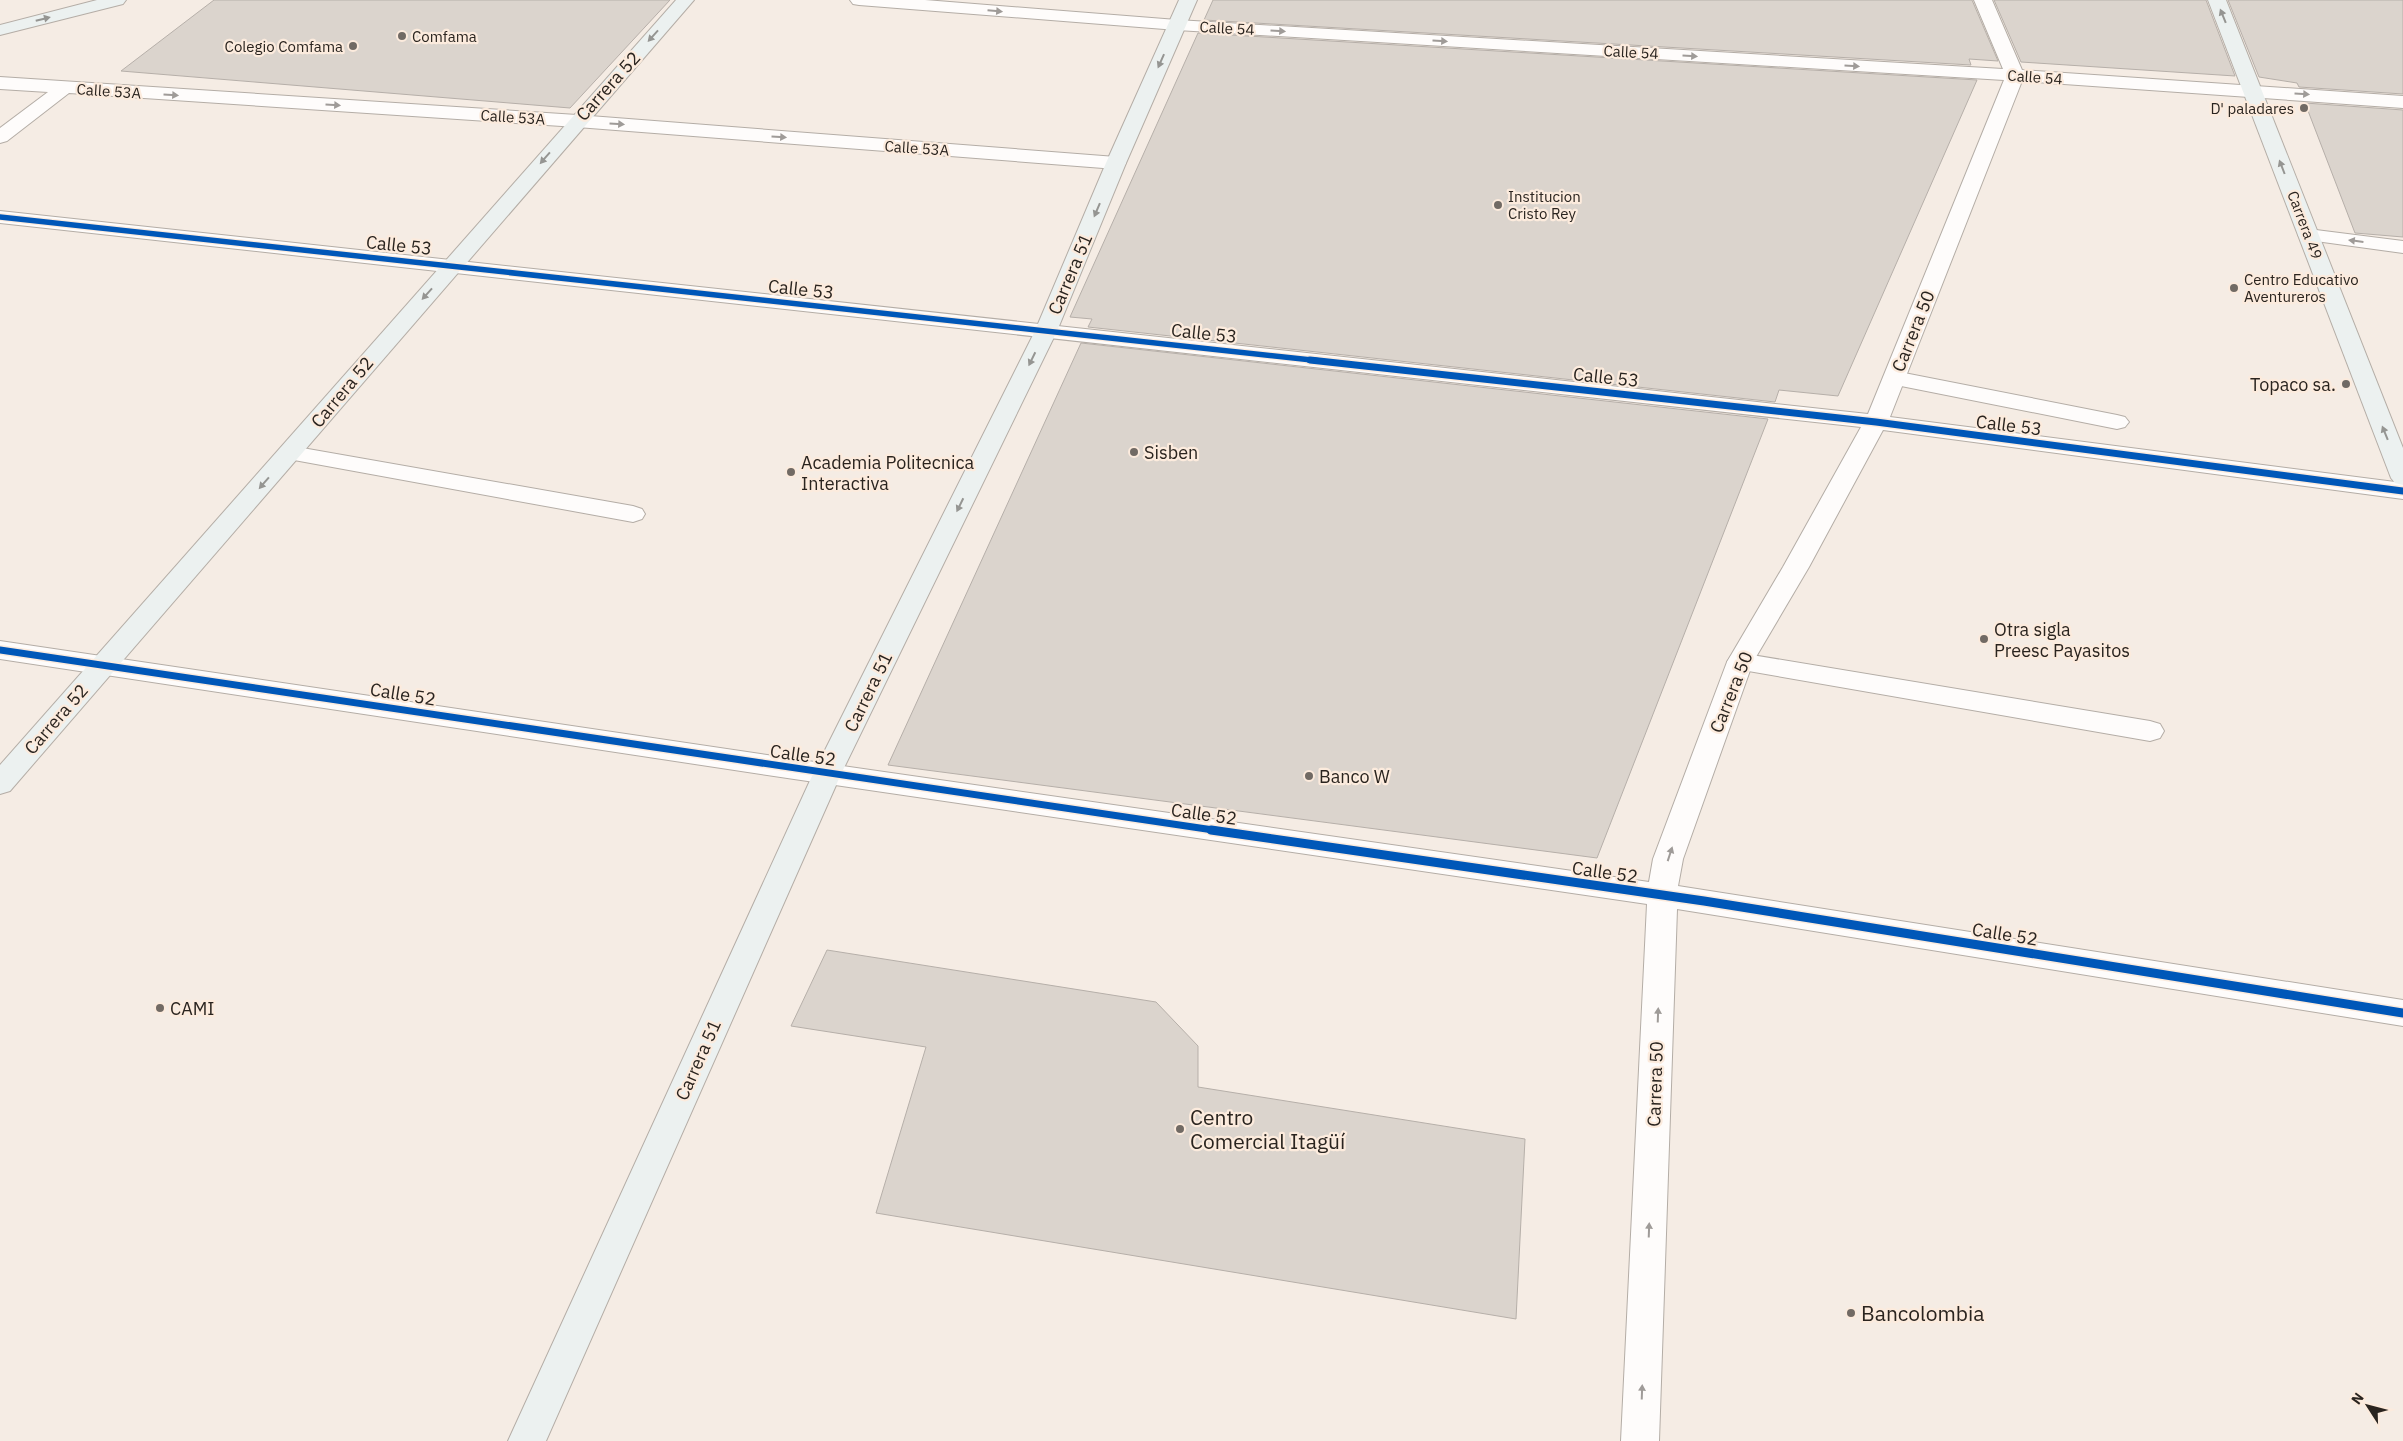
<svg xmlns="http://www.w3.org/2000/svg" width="2403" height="1441" viewBox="0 0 2403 1441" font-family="'IBM Plex Sans',sans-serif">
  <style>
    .building { fill: #dbd4cd; stroke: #b6afa9 }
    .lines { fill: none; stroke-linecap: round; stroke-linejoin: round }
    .lane-casing { stroke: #b4ada6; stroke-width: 2 }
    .street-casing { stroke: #b4ada6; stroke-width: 2 }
    .secondary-casing { stroke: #b4ada6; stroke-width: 2 }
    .lane { fill: #fefcfb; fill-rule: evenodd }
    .street { fill: #fefcfb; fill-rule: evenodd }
    .secondary { fill: #ecf1f0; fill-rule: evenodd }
    .cycleway-far2-casing { stroke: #fcebdd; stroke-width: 8 }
    .cycleway-far1-casing { stroke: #fcebdd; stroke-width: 10 }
    .cycleway-casing { stroke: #fcebdd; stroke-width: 12 }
    .cycleway-far2 { stroke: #0057b8; stroke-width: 5.5 }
    .cycleway-far1 { stroke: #0057b8; stroke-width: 7 }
    .cycleway { stroke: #0057b8; stroke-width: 9 }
    .oneway { fill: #9f9b98 }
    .oneway2 { fill: #959592 }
    .poi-dot { fill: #716a64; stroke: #fcebdd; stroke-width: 2 }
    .labels { text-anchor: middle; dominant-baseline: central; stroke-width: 4.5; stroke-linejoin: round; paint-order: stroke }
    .far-street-label { font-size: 15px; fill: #2a241f; stroke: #fcebdd }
    .far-poi-label { font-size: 15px; fill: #2a241f; stroke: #fcebdd; text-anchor: start }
    .street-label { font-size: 18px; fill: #2a241f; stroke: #fcebdd }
    .poi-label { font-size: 18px; fill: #2a241f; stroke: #fcebdd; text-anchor: start }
    .near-poi-label { font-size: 21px; fill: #2a241f; stroke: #fcebdd; text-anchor: start }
  </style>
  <rect width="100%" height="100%" fill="#f5ece4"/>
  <g class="building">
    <path d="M214,0h456l-100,108 -449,-37z"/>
    <path d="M1213,0h759l26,61 -29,-2 2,6 -767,-45z"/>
    <path d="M1994,0h212l29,76 -214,-14z"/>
    <path d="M2228,0h175v94l-104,-7 -2,-4 -38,-6z"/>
    <path d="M1198,33l779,47 -139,316 -59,-6 -4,12 -687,-75 4,-8 -22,-2z"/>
    <path d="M2305,103l98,7v127l-48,-4z"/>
    <path d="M1081,343l687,76 -171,439 -709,-93z"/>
    <path d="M827,950l329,52 42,44v41l327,52 -9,180 -640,-106 50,-166 -135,-21z"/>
  </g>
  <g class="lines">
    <defs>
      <g id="lane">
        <path d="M1894,371l223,44 8,2 4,5 -4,5 -8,2 -231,-46 -3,-5 3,-5z"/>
        <path d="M291,446l342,60 9,3 3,5 -3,5 -9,3 -350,-64 -4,-5 4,-5z"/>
        <path d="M1740,653l410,68 10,3 4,7 -4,7 -10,3 -419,-73 -4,-6 4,-6z"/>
      </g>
      <g id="street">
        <path d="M850,0h75l252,20 826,49 -29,-69h18l30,70 381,26v12l-381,-27 -132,336 513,66v16l-520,-69 -74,137 -56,95 -70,197 -5,27 725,114v26l-726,-117 -18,532h-38l26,-537 -853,-125 -794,-120v-18l794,118 855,123 4,-23 74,-197 56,-95 78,-140 -1861,-204v-12l1868,203 136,-334 -827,-50 -318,-25 -6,-1z"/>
        <path d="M0,77l577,38 539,42 7,2 3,4 -3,4 -7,2 -539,-42 -508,-34 -62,48 -7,2v-15l48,-36 -48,-3z"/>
        <path d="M2308,229l95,12v12l-102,-14 -3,-4 3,-4z"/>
      </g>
      <g id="secondary">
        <path d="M97,0h29l-3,4 -123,31v-10z"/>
        <path d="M676,0h18l-684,791 -10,3v-29z"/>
        <path d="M1179,0h18l-71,163 -69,168 -216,443 -295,667h-38l305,-667 222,-443 71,-168z"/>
        <path d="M2208,0h18l177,448v37l-8,-2 -4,-5z"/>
      </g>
    </defs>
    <use href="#lane" class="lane-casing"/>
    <use href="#street" class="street-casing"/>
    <use href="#secondary" class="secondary-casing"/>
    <use href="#lane" class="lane"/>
    <use href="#street" class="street"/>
    <use href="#secondary" class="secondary"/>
    <defs>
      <path id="cycleway-far2" d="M0,217l1321,144"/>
      <g id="cycleway-far1">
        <path d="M1310,360l566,62 527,69"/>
        <path d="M0,650l1220,181"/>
      </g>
      <path id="cycleway" d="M1211,830l493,71 699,112"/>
    </defs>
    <use href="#cycleway-far2" class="cycleway-far2-casing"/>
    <use href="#cycleway-far1" class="cycleway-far1-casing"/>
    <use href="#cycleway" class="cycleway-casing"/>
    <use href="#cycleway-far2" class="cycleway-far2"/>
    <use href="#cycleway-far1" class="cycleway-far1"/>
    <use href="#cycleway" class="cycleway"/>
  </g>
  <defs><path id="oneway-solid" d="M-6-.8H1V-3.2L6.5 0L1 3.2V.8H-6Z" transform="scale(1.25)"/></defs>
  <g class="oneway">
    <use href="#oneway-solid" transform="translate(995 11) rotate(5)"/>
    <use href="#oneway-solid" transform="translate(1278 31) rotate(3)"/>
    <use href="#oneway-solid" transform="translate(1440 41) rotate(3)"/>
    <use href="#oneway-solid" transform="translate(1690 56) rotate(3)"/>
    <use href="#oneway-solid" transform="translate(1852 66) rotate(3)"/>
    <use href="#oneway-solid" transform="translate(2302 94) rotate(4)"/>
    <use href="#oneway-solid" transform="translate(171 95) rotate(4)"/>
    <use href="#oneway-solid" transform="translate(333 105) rotate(4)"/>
    <use href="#oneway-solid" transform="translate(617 124) rotate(4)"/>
    <use href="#oneway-solid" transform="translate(779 137) rotate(4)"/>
    <use href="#oneway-solid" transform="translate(2356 241) rotate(-173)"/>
    <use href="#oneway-solid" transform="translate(1670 854) rotate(-72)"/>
    <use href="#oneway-solid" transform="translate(1658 1015) rotate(-88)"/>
    <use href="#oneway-solid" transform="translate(1649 1230) rotate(-88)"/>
    <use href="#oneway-solid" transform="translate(1642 1392) rotate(-88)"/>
  </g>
  <g class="oneway2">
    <use href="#oneway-solid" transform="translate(2223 16) rotate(-112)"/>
    <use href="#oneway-solid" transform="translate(43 19) rotate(-14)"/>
    <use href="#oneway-solid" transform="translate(653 36) rotate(132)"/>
    <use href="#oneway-solid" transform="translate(1161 61) rotate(114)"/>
    <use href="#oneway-solid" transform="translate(545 158) rotate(131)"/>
    <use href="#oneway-solid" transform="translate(2282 167) rotate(-111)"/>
    <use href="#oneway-solid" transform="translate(1097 210) rotate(113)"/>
    <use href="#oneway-solid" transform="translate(427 294) rotate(132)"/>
    <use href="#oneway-solid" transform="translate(1032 359) rotate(116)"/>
    <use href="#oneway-solid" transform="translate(2385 433) rotate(-112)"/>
    <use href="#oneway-solid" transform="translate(264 483) rotate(131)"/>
    <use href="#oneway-solid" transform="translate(960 505) rotate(116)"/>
  </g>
  <g class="poi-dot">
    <circle cx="402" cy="36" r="5"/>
    <circle cx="353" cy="46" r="5"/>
    <circle cx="2304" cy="108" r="5"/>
    <circle cx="1498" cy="205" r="5"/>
    <circle cx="2234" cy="288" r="5"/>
    <circle cx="2346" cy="384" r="5"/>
    <circle cx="1134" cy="452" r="5"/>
    <circle cx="791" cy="472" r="5"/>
    <circle cx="1984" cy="639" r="5"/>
    <circle cx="1309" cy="776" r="5"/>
    <circle cx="160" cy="1008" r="5"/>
    <circle cx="1180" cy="1129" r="5"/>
    <circle cx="1851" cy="1313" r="5"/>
  </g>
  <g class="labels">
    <g class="far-street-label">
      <text transform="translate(1227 28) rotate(3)">Calle 54</text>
      <text transform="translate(1631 52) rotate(3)">Calle 54</text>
      <text transform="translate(2035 77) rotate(4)">Calle 54</text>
      <text transform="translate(109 91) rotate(4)">Calle 53A</text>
      <text transform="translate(513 117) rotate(4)">Calle 53A</text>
      <text transform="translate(917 148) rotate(4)">Calle 53A</text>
      <text transform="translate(2305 225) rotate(69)">Carrera 49</text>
    </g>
    <g class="far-poi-label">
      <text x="412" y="36">Comfama</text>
      <text x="343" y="46" text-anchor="end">Colegio Comfama</text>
      <text x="2294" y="108" text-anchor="end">D' paladares</text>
      <text x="1508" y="196">Institucion<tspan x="1508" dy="17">Cristo Rey</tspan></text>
      <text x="2244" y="279">Centro Educativo<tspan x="2244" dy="17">Aventureros</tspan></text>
    </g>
    <g class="street-label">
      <text transform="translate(608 86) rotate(-48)">Carrera 52</text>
      <text transform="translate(399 245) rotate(6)">Calle 53</text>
      <text transform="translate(1070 274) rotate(-67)">Carrera 51</text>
      <text transform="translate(801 289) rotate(6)">Calle 53</text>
      <text transform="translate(1913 331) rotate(-68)">Carrera 50</text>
      <text transform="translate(1204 333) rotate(6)">Calle 53</text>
      <text transform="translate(1606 377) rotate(6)">Calle 53</text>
      <text transform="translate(342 392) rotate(-50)">Carrera 52</text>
      <text transform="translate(2009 425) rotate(7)">Calle 53</text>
      <text transform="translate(868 692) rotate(-64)">Carrera 51</text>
      <text transform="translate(1731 692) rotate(-68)">Carrera 50</text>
      <text transform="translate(403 694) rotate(9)">Calle 52</text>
      <text transform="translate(56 719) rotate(-49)">Carrera 52</text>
      <text transform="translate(803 755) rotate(8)">Calle 52</text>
      <text transform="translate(1204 814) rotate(8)">Calle 52</text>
      <text transform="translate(1605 872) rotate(8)">Calle 52</text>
      <text transform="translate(2005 934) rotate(9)">Calle 52</text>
      <text transform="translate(698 1060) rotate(-66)">Carrera 51</text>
      <text transform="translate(1655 1084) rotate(-88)">Carrera 50</text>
    </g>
    <g class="poi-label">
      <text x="2336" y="384" text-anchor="end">Topaco sa.</text>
      <text x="1144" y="452">Sisben</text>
      <text x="801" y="462">Academia Politecnica<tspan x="801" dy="21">Interactiva</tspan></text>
      <text x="1994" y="629">Otra sigla<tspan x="1994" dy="21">Preesc Payasitos</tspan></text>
      <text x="1319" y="776">Banco W</text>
      <text x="170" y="1008">CAMI</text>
    </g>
    <g class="near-poi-label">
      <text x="1190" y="1117">Centro<tspan x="1190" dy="24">Comercial Itagüí</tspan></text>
      <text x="1861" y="1313">Bancolombia</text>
    </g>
  </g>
  <g transform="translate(2368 1406) rotate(306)" stroke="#fcebdd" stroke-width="4" paint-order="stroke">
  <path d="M0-4L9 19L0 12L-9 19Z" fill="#2a241f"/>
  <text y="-8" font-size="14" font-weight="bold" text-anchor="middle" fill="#2a241f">N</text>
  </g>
</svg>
